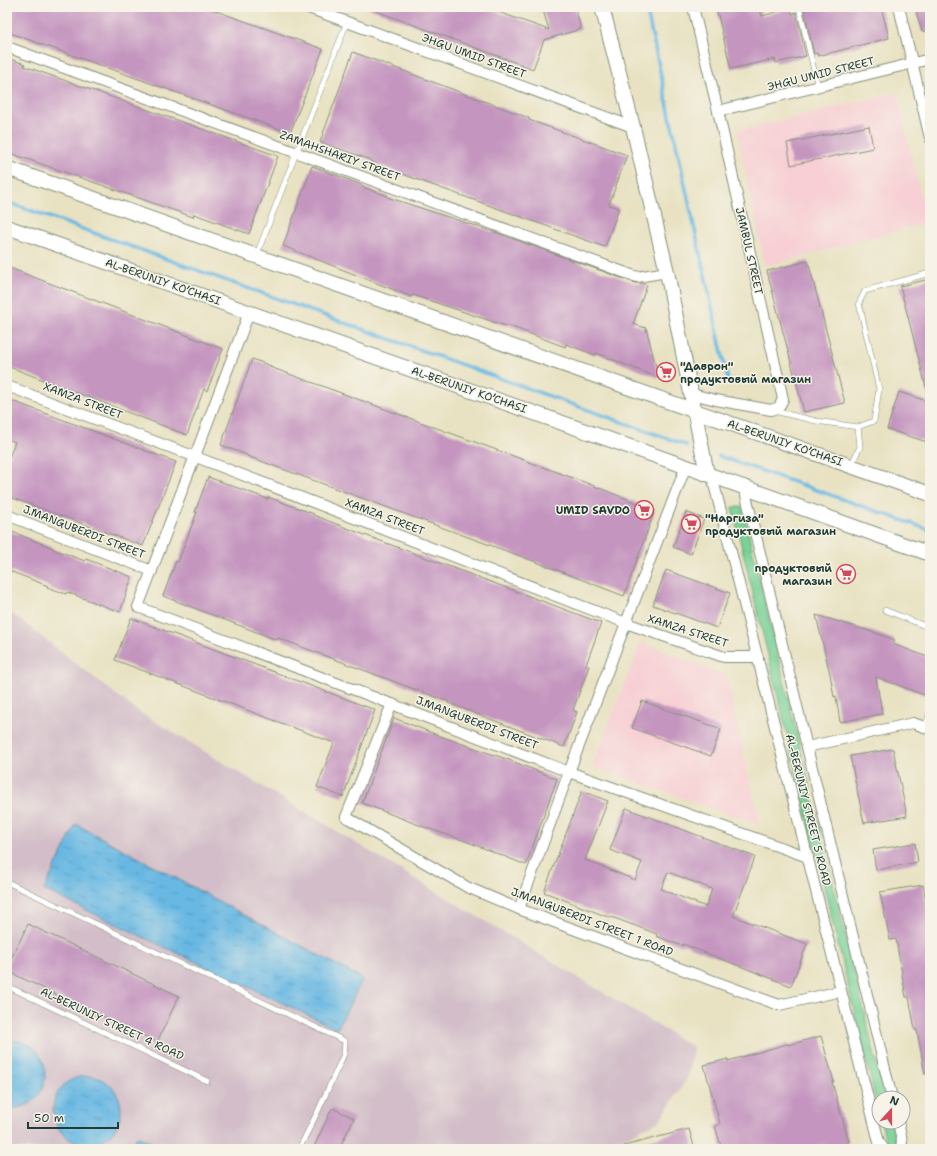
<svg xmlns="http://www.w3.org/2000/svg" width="937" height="1156" viewBox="0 0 937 1156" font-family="'Shantell Sans',sans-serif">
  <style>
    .built { fill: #f7cfd4 }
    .industrial { fill: #d2bdc8 }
    .green { fill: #7ad297; stroke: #4c8866 }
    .water { fill: url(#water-ripples); stroke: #447a8c }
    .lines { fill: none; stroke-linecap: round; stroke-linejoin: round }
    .stream { stroke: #68b8e3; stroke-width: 3.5 }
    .building { fill: #c495bf; fill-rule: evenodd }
    .lane-casing { stroke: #84907b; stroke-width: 6 }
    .street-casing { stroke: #84907b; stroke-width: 12 }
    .secondary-casing { stroke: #84907b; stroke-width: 16 }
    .lane { stroke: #fff; stroke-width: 5 }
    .street { stroke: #fff; stroke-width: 10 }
    .secondary { stroke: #fff; stroke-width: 14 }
    .labels { text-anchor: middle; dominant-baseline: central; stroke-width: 3; stroke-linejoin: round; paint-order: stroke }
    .street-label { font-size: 11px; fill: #1f3d34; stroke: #f7f3e8 }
    .poi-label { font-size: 11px; font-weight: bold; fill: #1f3d34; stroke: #f7f3e8; text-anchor: start }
  </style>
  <defs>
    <pattern id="water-ripples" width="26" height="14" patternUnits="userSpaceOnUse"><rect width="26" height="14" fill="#68b8e3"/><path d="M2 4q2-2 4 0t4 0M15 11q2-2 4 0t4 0" fill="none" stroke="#5597b9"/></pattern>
  </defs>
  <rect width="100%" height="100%" fill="#f7f3e8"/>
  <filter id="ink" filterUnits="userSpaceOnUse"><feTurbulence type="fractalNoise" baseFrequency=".025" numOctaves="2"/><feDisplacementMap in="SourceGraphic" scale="8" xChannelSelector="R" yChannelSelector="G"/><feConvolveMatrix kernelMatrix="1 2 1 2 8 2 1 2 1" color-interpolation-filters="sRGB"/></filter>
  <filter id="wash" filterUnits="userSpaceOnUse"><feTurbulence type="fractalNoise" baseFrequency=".012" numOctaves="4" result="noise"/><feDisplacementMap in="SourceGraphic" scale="16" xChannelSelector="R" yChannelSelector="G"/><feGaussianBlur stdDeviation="0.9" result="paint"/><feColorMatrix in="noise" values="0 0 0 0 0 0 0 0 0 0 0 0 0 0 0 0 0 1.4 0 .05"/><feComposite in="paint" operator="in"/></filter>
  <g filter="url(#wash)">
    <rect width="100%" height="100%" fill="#e8e2c2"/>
    <g class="built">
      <path d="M897,93l30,130 -162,43 -28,-135z"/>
      <path d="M641,642l85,34 34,149 -168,-59z"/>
    </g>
    <path class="industrial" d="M7,610l129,100 557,337 -5,30 -29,44 -59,28h-593z"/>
    <g class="green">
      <path d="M732,507h10l143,591h-6v16z"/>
      <path d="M881,1122h10l5,20 -3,4h-4l-3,-4z"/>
    </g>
    <g class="water">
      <path d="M76,824l287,155 -26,50 -293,-139z"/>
      <path d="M7,1040c53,-2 49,73 0,68z"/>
      <circle cx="87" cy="1110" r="34"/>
      <path d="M137,1136l28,13h-34z"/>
    </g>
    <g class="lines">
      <g class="stream">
        <path d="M646,7l82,373"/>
        <path d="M7,202l679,243"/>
        <path d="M719,456l211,74"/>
      </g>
    </g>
    <g id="blocks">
      <g class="building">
        <path d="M7,7h198l118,42 -33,84 -280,-100 -3,-3z"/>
        <path d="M369,7h115l65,23 -7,-23h33l6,22 -37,11 -11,29 -165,-61z"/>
        <path d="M716,7h43l3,9 28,-8 2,6 4,-2 10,44 -30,7 -1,-4 -44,10z"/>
        <path d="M817,7h64l8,31 -71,18 -1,-3 -3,1 -10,-44z"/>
        <path d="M915,7h15v23l-8,2z"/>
        <path d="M353,52l176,66v2l98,35 -18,50 10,3 -14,39 -184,-66 -50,-19v-2l-51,-18z"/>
        <path d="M7,58l18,6 -1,2 254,90 -29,78 -55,-20 -1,3 -186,-65z"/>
        <path d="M869,126l4,22 -82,17 -4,-22z"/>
        <path d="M312,166l50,19v2l26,9 -1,1 110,36 138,50h6l6,2 -14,39 13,4 13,50 -63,-25 -1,2 -29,-11 -1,3 -58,-22 -1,1 -93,-31 -1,2 -129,-51z"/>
        <path d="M808,261l37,142 -41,9 -37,-141z"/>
        <path d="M7,267l216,82 -16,42 -3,-2 -17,46 -180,-69z"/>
        <path d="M930,279v112h-3l-27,-105z"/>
        <path d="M252,359l19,7 -1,1 314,115 71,28 -31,86 -85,-33 -292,-107v-1l-26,-10z"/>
        <path d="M899,392l31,10v41l-43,-14z"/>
        <path d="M7,399l169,63 -33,84 -136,-50v-33l8,-21 -8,-3z"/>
        <path d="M208,477l60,22v-2l46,17 -1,1 57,22 231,86 -15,42 3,1 -16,44 4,2 -13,35 -116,-44 1,-1 -126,-47 -45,-17 -1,2 -114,-44 13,-35 2,1 19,-50h-2z"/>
        <path d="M686,512l18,7 -13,35 -18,-7z"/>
        <path d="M10,531l43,17v1l32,12 1,-2 46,18 -12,35 -53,-20 -1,2 -19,-7 1,-1 -41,-16v-32z"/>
        <path d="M666,570l64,23 -13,35 -64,-23z"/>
        <path d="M816,615l60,18 19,7 -2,4 37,14v39l-54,-20 6,37 -42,8 -4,-26 -2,1 -4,-23z"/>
        <path d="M131,618l244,92 -32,87 -26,-10 17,-44 -219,-83z"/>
        <path d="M642,701l79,28 -10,27 -79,-28z"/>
        <path d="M394,718l46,18 69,24 48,19 -31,86 -58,-23 -44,-15 -62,-24z"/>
        <path d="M893,749l14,67 -43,7 -14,-67z"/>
        <path d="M582,791l26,10 -23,59 50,20 7,-18 -32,-12 16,-42 129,49 -22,59 74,28 -16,42 -108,-42 -1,2 -26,-10 1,-2 -48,-18 -1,1 -64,-25zM668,872l44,17 -6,18 -45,-18z"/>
        <path d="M915,843l3,19 -42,8 -3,-20z"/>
        <path d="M923,885l7,36v152l-5,1 -8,-44h-2l-6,-33h-3l-10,-58 -6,1 -10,-48z"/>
        <path d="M28,924l151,72 -22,46 -150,-71v-4z"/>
        <path d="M821,1036l13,46h-2l17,60 -24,7 -1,-3 -10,3h-92l-7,-23 5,-2 -16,-59 24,-6v2l59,-17 1,1z"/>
        <path d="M332,1108l22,10 -15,31h-26z"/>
        <path d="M689,1129l6,20h-71v-3z"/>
      </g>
    </g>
  </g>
  <g filter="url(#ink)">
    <use href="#blocks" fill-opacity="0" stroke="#84907b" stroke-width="1"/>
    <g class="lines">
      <defs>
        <g id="lane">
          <path d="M800,11l18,76"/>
          <path d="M257,254l90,-232"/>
          <path d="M774,411l42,10 42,6 16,-6 5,-32 -20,-86 6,-12 65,-18"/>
          <path d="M851,465l9,-18 -2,-20"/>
          <path d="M885,610l45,18"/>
          <path d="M925,727l5,-14"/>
          <path d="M7,882l338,159 -1,13 -26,57 -19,38"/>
          <path d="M7,986l200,95"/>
        </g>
        <g id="street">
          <path d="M306,7l327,120"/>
          <path d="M899,7l31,131"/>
          <path d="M7,47l630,230 30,-5"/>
          <path d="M718,111l212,-52"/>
          <path d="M249,313l-111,294 431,165 239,85"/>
          <path d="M7,386l189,71 430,166 98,34h34"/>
          <path d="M692,394l24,6 55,10 8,-3 4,-8 -65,-288 -25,-104"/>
          <path d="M712,476l167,666 5,7"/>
          <path d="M744,487l148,611"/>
          <path d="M7,515l145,56"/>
          <path d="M392,704l-46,113 121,70 52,22 260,96 62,-14"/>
          <path d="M807,747l106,-24 17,6"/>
          <path d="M519,909l50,-137 117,-306"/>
          <path d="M898,1122l4,19 -1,8"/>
        </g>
        <g id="secondary">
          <path d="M602,7l31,120 34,145 40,202"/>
          <path d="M7,168l923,326"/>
          <path d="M7,227l700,247 223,80"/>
        </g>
      </defs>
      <use href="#lane" class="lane-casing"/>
      <use href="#street" class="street-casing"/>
      <use href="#secondary" class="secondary-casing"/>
      <use href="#lane" class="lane"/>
      <use href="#street" class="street"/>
      <use href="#secondary" class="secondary"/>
    </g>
  </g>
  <defs>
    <symbol id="supermarket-ring" viewBox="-11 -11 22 22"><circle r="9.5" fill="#f7f3e8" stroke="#d1495b" stroke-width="1.5"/><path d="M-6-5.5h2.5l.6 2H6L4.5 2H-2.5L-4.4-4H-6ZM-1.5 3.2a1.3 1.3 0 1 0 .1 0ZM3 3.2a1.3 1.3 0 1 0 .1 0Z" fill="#d1495b"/></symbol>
  </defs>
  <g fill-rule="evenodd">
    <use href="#supermarket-ring" x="655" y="361" width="22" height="22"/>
    <use href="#supermarket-ring" x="633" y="499" width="22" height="22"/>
    <use href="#supermarket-ring" x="680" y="513" width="22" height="22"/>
    <use href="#supermarket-ring" x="835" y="563" width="22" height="22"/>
  </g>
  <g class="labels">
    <g class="street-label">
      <text transform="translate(474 56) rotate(20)">ЭHGU UMID STREET</text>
      <text transform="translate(821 74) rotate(-14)">ЭHGU UMID STREET</text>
      <text transform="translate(340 156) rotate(20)">ZAMAHSHARIY STREET</text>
      <text transform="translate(749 251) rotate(77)">JAMBUL STREET</text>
      <text transform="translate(163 282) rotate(19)">AL-BERUNIY KO’CHASI</text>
      <text transform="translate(469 390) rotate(19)">AL-BERUNIY KO’CHASI</text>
      <text transform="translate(83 401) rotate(21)">XAMZA STREET</text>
      <text transform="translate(785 443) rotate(19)">AL-BERUNIY KO’CHASI</text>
      <text transform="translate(385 517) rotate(21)">XAMZA STREET</text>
      <text transform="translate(84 532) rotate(21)">J.MANGUBERDI STREET</text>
      <text transform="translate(688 631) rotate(18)">XAMZA STREET</text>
      <text transform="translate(477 723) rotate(21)">J.MANGUBERDI STREET</text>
      <text transform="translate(808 810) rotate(76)">AL-BERUNIY STREET 5 ROAD</text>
      <text transform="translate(592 922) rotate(21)">J.MANGUBERDI STREET 1 ROAD</text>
      <text transform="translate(112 1024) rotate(25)">AL-BERUNIY STREET 4 ROAD</text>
    </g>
    <g class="poi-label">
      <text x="680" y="366">"Даврон"<tspan x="680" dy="13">продуктовый магазин</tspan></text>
      <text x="630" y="510" text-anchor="end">UMID SAVDO</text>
      <text x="705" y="518">"Наргиза"<tspan x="705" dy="13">продуктовый магазин</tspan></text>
      <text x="832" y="568" text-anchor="end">продуктовый<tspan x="832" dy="13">магазин</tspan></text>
    </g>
  </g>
  <rect width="937" height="1156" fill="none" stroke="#f7f3e8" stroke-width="24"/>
  <g transform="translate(891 1110) rotate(21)"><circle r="19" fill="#f7f3e8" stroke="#a1aaa0"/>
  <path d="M0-3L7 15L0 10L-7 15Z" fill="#d1495b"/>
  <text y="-6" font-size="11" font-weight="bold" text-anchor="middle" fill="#1f3d34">N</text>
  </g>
  <path d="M28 1122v6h90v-6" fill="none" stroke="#1f3d34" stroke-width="2"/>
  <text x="34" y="1122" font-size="12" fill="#1f3d34" stroke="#f7f3e8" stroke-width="3" paint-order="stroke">50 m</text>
</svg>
